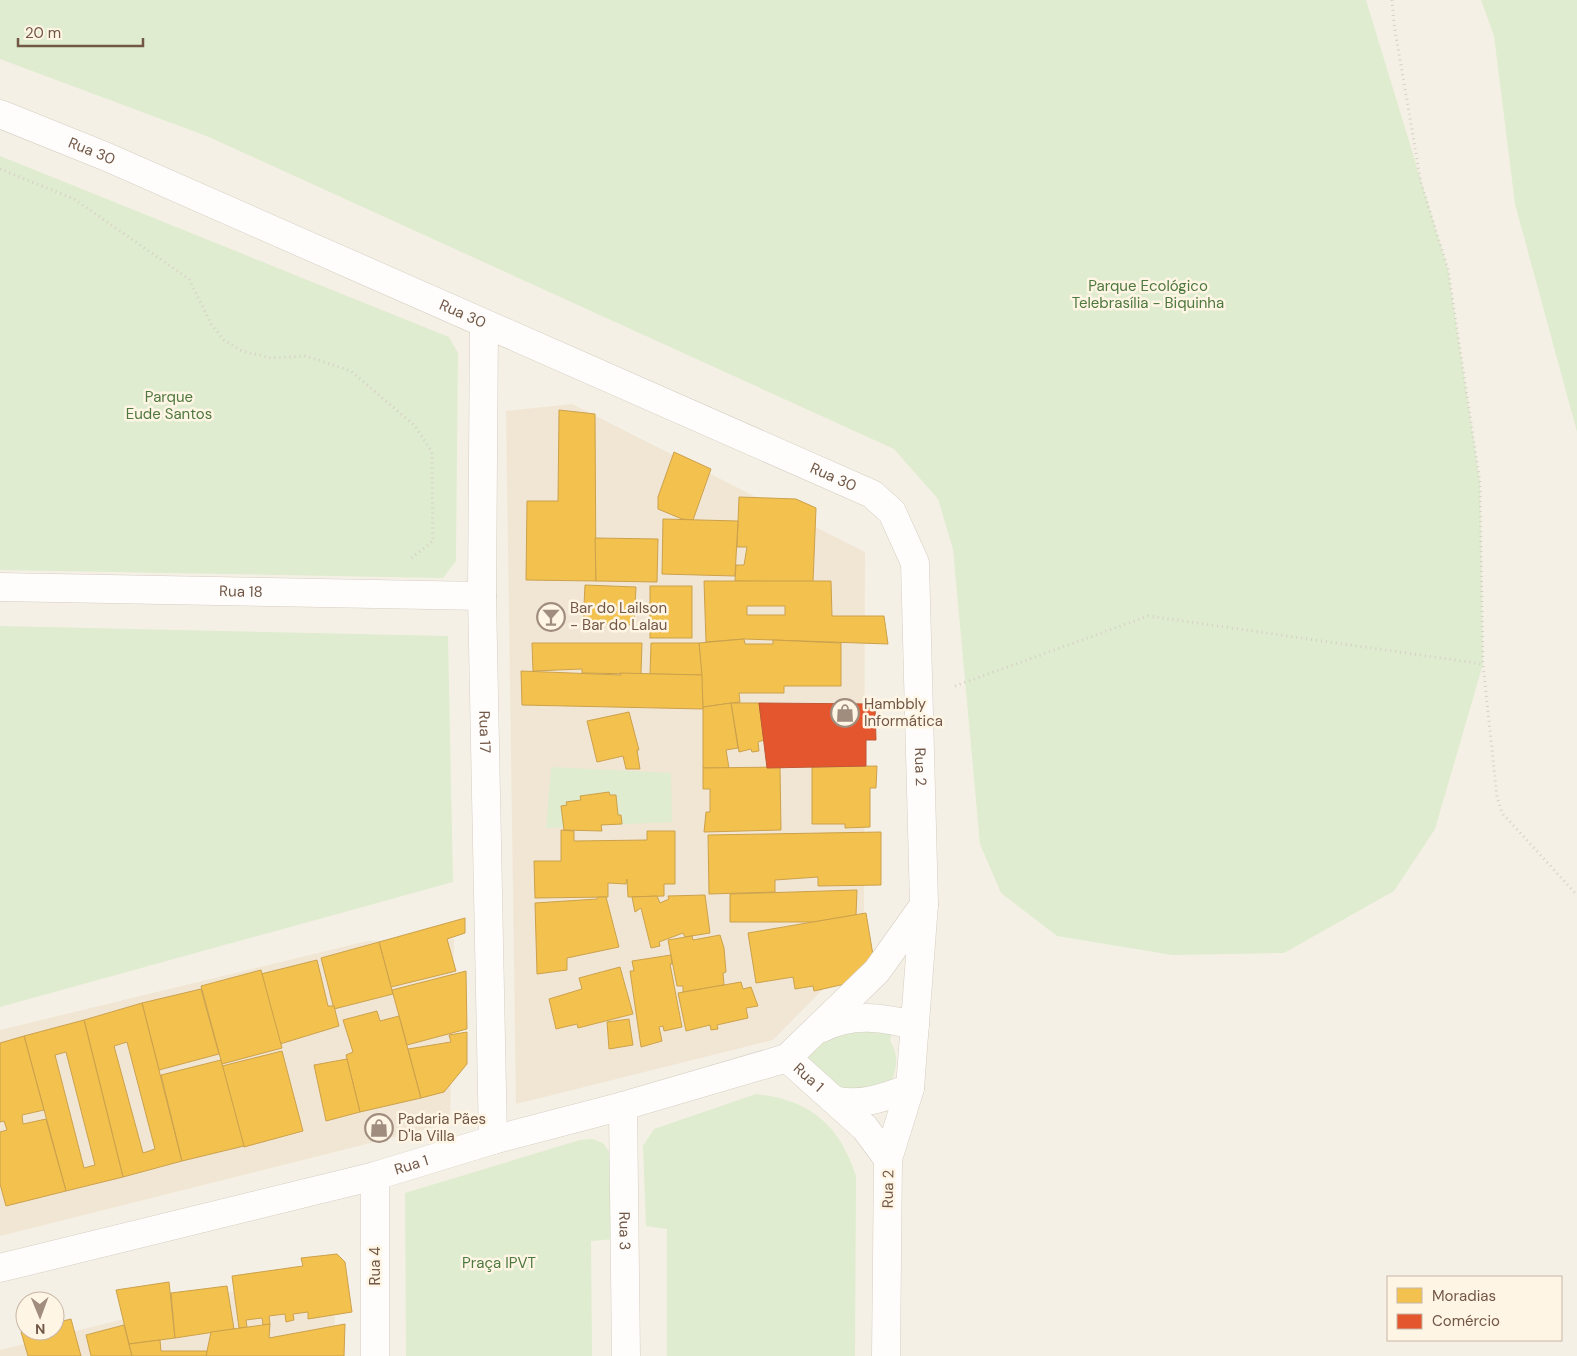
<svg xmlns="http://www.w3.org/2000/svg" width="1577" height="1356" viewBox="0 0 1577 1356" font-family="'DM Sans',sans-serif">
  <style>
    .residential { fill: #f1e6d4 }
    .green { fill: #dfeccf }
    .homes { fill: #f2c14e; stroke: #cca14c; fill-rule: evenodd }
    .shops { fill: #e4572e; stroke: #c25735 }
    .lines { fill: none; stroke-linecap: round; stroke-linejoin: round }
    .minor-casing { stroke: #d6cdc3; stroke-width: 29 }
    .path { stroke: #d7cfc8; stroke-width: 3; stroke-dasharray: 1 4; stroke-linecap: butt }
    .minor { stroke: #fefdfb; stroke-width: 28 }
    .labels { text-anchor: middle; dominant-baseline: central; stroke-width: 5; stroke-linejoin: round; paint-order: stroke }
    .street-label { font-size: 15px; fill: #725746; stroke: #fff5e4 }
    .park-label { font-size: 15px; fill: #4d783e; stroke: #fff5e4 }
    .poi-label { font-size: 15px; fill: #725746; stroke: #fff5e4; text-anchor: start }
  </style>
  <rect width="100%" height="100%" fill="#f5f0e5"/>
  <g class="residential">
    <path d="M572,404l293,148 -1,396 -91,92 -257,64 -10,-693z"/>
    <path d="M454,939l-4,184 -450,113v-206l367,-89z"/>
    <path d="M336,1266l-2,90h-334v-6z"/>
  </g>
  <g class="green">
    <path d="M0,0h1366l82,269 32,213 3,182 -48,165 -41,62 -110,62 -112,2 -115,-19 -56,-43 -21,-49 -27,-295 -15,-50 -44,-50 -685,-312 -209,-78z"/>
    <path d="M1481,0h96v432l-62,-228 -21,-168z"/>
    <path d="M0,156l449,181 9,16 -2,208 -13,17 -443,-8z"/>
    <path d="M0,626l448,10 5,246 -453,125z"/>
    <path d="M551,767l120,6 1,49 -126,6z"/>
    <path d="M879,1004l17,10 -6,27c11,16 5,30 0,48l-55,4 -34,-32 53,-56z"/>
    <path d="M756,1094c53,5 84,31 100,82l-1,180h-188v-127l-21,-3 -3,-80 11,-17z"/>
    <path d="M592,1139l11,4 10,14 1,82 -23,2 1,115h-186l-1,-163 175,-53z"/>
  </g>
  <g class="homes">
    <path d="M559,410l36,4 1,167 -70,-1 1,-79h31z"/>
    <path d="M674,452l37,17 -18,51 -11,-1 -24,-10v-12z"/>
    <path d="M739,497l57,2 20,9 -3,74 -78,-1 1,-16h8l3,-18h-10z"/>
    <path d="M663,519l75,2 -3,55 -73,-2z"/>
    <path d="M595,538l63,1 -1,43 -61,-1z"/>
    <path d="M704,581h127l1,35h52l4,28 -144,-5 -38,3zM747,606h38v9h-38z"/>
    <path d="M585,585l51,2 -2,38 -51,-1z"/>
    <rect x="650" y="586" width="42" height="52"/>
    <path d="M744,639l1,5h28v-4l68,3v43h-57v7h-45l1,9 -37,5 -4,-64z"/>
    <path d="M532,643h110l-1,31 -59,-1v-4l-49,2z"/>
    <path d="M651,643h48l3,32 -52,-1z"/>
    <path d="M521,671l100,4 -1,-2 82,2 1,34 -181,-4z"/>
    <path d="M731,703h28l5,37 -6,2 1,9 -7,1 -1,-3 -12,3z"/>
    <path d="M731,703l7,45 -12,2 3,18h-26v-61z"/>
    <path d="M629,712l10,38h-2l3,19h-14l-3,-13 -26,6 -10,-41z"/>
    <path d="M877,766l-1,22h-6v39l-25,1v-4h-33v-57z"/>
    <path d="M780,767l1,63 -77,2 2,-20h4v-23h-7v-21z"/>
    <path d="M609,792l1,3h6l2,20h3l1,9 -21,1 1,6 -38,-1 -3,-24 6,-1 -1,-3 15,-2 -1,-4z"/>
    <path d="M561,830l13,1v10l73,-1v-9h28v53h-11v12l-36,1 -1,-18 -1,5 -18,-1v14l-73,1 -1,-37h27z"/>
    <path d="M881,832v53l-63,1v-9l-43,3v12l-66,2 -1,-59z"/>
    <path d="M857,890l-1,25 -42,7h-84v-28z"/>
    <path d="M705,895l5,38 -25,4 -2,-4 -24,9 1,4 -9,2 -10,-40 -6,4 -3,-15 25,-1 3,7 9,-4 -1,-3z"/>
    <path d="M598,897h8l13,50 -52,11v12l-30,4 -2,-71 62,-4z"/>
    <path d="M866,913l7,42 -28,29 -31,7 -1,-5 -18,3 -2,-12 -37,6 -8,-50z"/>
    <path d="M465,918v15l-18,6 9,32 -65,16 -12,-45z"/>
    <path d="M720,935l4,13 2,24 -3,1 1,12 -41,7v-6h-6l-9,-46 24,-4 1,4z"/>
    <path d="M379,942l14,52 -59,15 -13,-51z"/>
    <path d="M671,955l1,9h-2l12,63 -18,4 -1,-5 -4,1 3,14 -21,6 -11,-76h4l-2,-10z"/>
    <path d="M317,960l11,46h6l5,20 -59,18 -19,-70z"/>
    <path d="M620,967l13,47 -55,14 -1,-4 -21,5 -7,-30 33,-10 -3,-11z"/>
    <path d="M261,970l21,78 -60,16 -21,-78z"/>
    <path d="M466,971l1,58 -60,16 -15,-55z"/>
    <path d="M741,982l2,7 8,-2 7,19 -12,2 2,10 -31,7 1,4 -7,1 -1,-5 -24,6 -8,-38z"/>
    <path d="M201,989l18,65 -60,16 -17,-67z"/>
    <path d="M142,1003l40,158 -59,16 -39,-157zM127,1042l28,107 -12,4 -29,-107z"/>
    <path d="M377,1011l3,10 19,-5 22,82 -61,14 -14,-57 7,-3 -10,-32z"/>
    <path d="M629,1019l4,26 -24,4 -2,-27z"/>
    <path d="M84,1020l39,157 -57,14 -42,-155zM66,1052l29,113 -11,3 -29,-113z"/>
    <path d="M467,1032v32l-23,28 -23,6 -13,-49 43,-7 -2,-7z"/>
    <path d="M24,1036l20,74 -22,5 1,9 23,-5 20,72 -60,15 -6,-22v-52l7,-2 -3,-9 -4,1v-79z"/>
    <path d="M282,1051l21,80 -59,16 -22,-81z"/>
    <path d="M347,1059l13,53 -34,9 -12,-56z"/>
    <path d="M221,1060l23,86 -62,15 -21,-86z"/>
    <path d="M337,1254l8,8 7,50 -44,7v-7l-15,2 1,6 -8,2 -1,-8 -16,2 1,8 -7,1 -1,-7 -16,2 1,7 -8,1 -7,-52 71,-10 -2,-8z"/>
    <path d="M169,1282l6,56 -46,6 -13,-54z"/>
    <path d="M227,1286l7,43 -59,9 -4,-45z"/>
    <path d="M71,1319l10,37h-53l-7,-24 34,-1v-8z"/>
    <path d="M270,1324l-1,14 76,-14 -1,32h-138l5,-24z"/>
    <path d="M124,1325l8,31h-41l-5,-21z"/>
    <path d="M160,1340l1,11h46l-1,5h-74l-3,-12z"/>
  </g>
  <path class="shops" d="M759,703l116,1 1,36h-10v26l-99,2z"/>
  <g class="lines">
    <defs>
      <g id="minor">
        <path id="s1" d="M0,114l107,43 765,337 20,18 23,51 9,341 -14,184 -22,71 -2,197"/>
        <path id="s2" d="M484,324l-2,272 11,544"/>
        <path id="s3" d="M0,587l482,9"/>
        <path d="M822,1028c32,-16 60,-10 93,-3"/>
        <path id="s4" d="M787,1058l78,70 23,31"/>
        <path d="M834,1100c27,7 51,-3 76,-12"/>
        <path id="s5" d="M623,1106l3,250"/>
        <path id="s6" d="M0,1268l375,-92 118,-36 130,-34 164,-48 90,-87 47,-66"/>
        <path d="M375,1356v-180"/>
      </g>
    </defs>
    <use href="#minor" class="minor-casing"/>
    <g class="path">
      <path d="M1392,0l2,24 27,159 27,86 32,213 3,182 14,133 5,16 75,82"/>
      <path d="M0,169l74,30 115,80 22,45 13,16 18,11 29,7 35,-2 45,15 64,55 17,26 1,89 -23,18"/>
      <path d="M955,686l193,-70 335,48"/>
    </g>
    <use href="#minor" class="minor"/>
  </g>
  <defs>
    <symbol id="bar-ring" viewBox="-11 -11 22 22"><circle r="9.5" fill="#fff5e4" stroke="#a08d7e" stroke-width="1.5"/><path d="M-6-5H6L.8 .8V4.5H3.5V6h-7V4.5H-.8V.8Z" fill="#a08d7e"/></symbol>
    <symbol id="shop-ring" viewBox="-11 -11 22 22"><circle r="9.5" fill="#fff5e4" stroke="#a08d7e" stroke-width="1.5"/><path d="M-5-2.5h2.3a2.7 3.5 0 0 1 5.4 0H5L5.5 6h-11ZM-1.5-2.5h3a1.5 2.3 0 0 0-3 0Z" fill="#a08d7e"/></symbol>
  </defs>
  <g fill-rule="evenodd">
    <use href="#bar-ring" x="535" y="601" width="32" height="32"/>
    <use href="#shop-ring" x="829" y="697" width="32" height="32"/>
    <use href="#shop-ring" x="363" y="1112" width="32" height="32"/>
  </g>
  <g class="labels">
    <g class="street-label">
      <text stroke="none"><textPath href="#s1" startOffset="99">Rua 30</textPath></text>
      <text stroke="none"><textPath href="#s1" startOffset="504">Rua 30</textPath></text>
      <text stroke="none"><textPath href="#s1" startOffset="909">Rua 30</textPath></text>
      <text stroke="none"><textPath href="#s3" startOffset="241">Rua 18</textPath></text>
      <text stroke="none"><textPath href="#s2" startOffset="408">Rua 17</textPath></text>
      <text stroke="none"><textPath href="#s1" startOffset="1238">Rua 2</textPath></text>
      <text stroke="none"><textPath href="#s4" startOffset="29">Rua 1</textPath></text>
      <text stroke="none"><textPath href="#s6" startOffset="424">Rua 1</textPath></text>
      <text transform="translate(888 1189) rotate(-89)">Rua 2</text>
      <text stroke="none"><textPath href="#s5" startOffset="125">Rua 3</textPath></text>
      <text transform="translate(375 1266) rotate(-90)">Rua 4</text>
    </g>
    <g class="park-label">
      <text x="1148" y="286">Parque Ecológico<tspan x="1148" dy="17">Telebrasília - Biquinha</tspan></text>
      <text x="169" y="397">Parque<tspan x="169" dy="17">Eude Santos</tspan></text>
      <text x="499" y="1263">Praça IPVT</text>
    </g>
    <g class="poi-label">
      <text x="570" y="608">Bar do Lailson<tspan x="570" dy="17">- Bar do Lalau</tspan></text>
      <text x="864" y="704">Hambbly<tspan x="864" dy="17">Informática</tspan></text>
      <text x="398" y="1119">Padaria Pães<tspan x="398" dy="17">D'la Villa</tspan></text>
    </g>
  </g>
  <rect x="1387" y="1276" width="175" height="65" fill="#fff5e4" stroke="#c7b6a5"/>
  <rect x="1397" y="1288" width="25" height="15" fill="#f2c14e" stroke="#c7b6a5"/>
  <text x="1432" y="1301" font-size="15" fill="#725746">Moradias</text>
  <rect x="1397" y="1314" width="25" height="15" fill="#e4572e" stroke="#c7b6a5"/>
  <text x="1432" y="1326" font-size="15" fill="#725746">Comércio</text>
  <g transform="translate(40 1316) rotate(179)"><circle r="24" fill="#fff5e4" stroke="#c7b6a5"/>
  <path d="M0-4L9 19L0 12L-9 19Z" fill="#a08d7e"/>
  <text y="-8" font-size="14" font-weight="bold" text-anchor="middle" fill="#725746">N</text>
  </g>
  <path d="M18 38v8h125v-8" fill="none" stroke="#725746" stroke-width="2.5"/>
  <text x="25" y="38" font-size="15" fill="#725746" stroke="#fff5e4" stroke-width="4" paint-order="stroke">20 m</text>
</svg>
